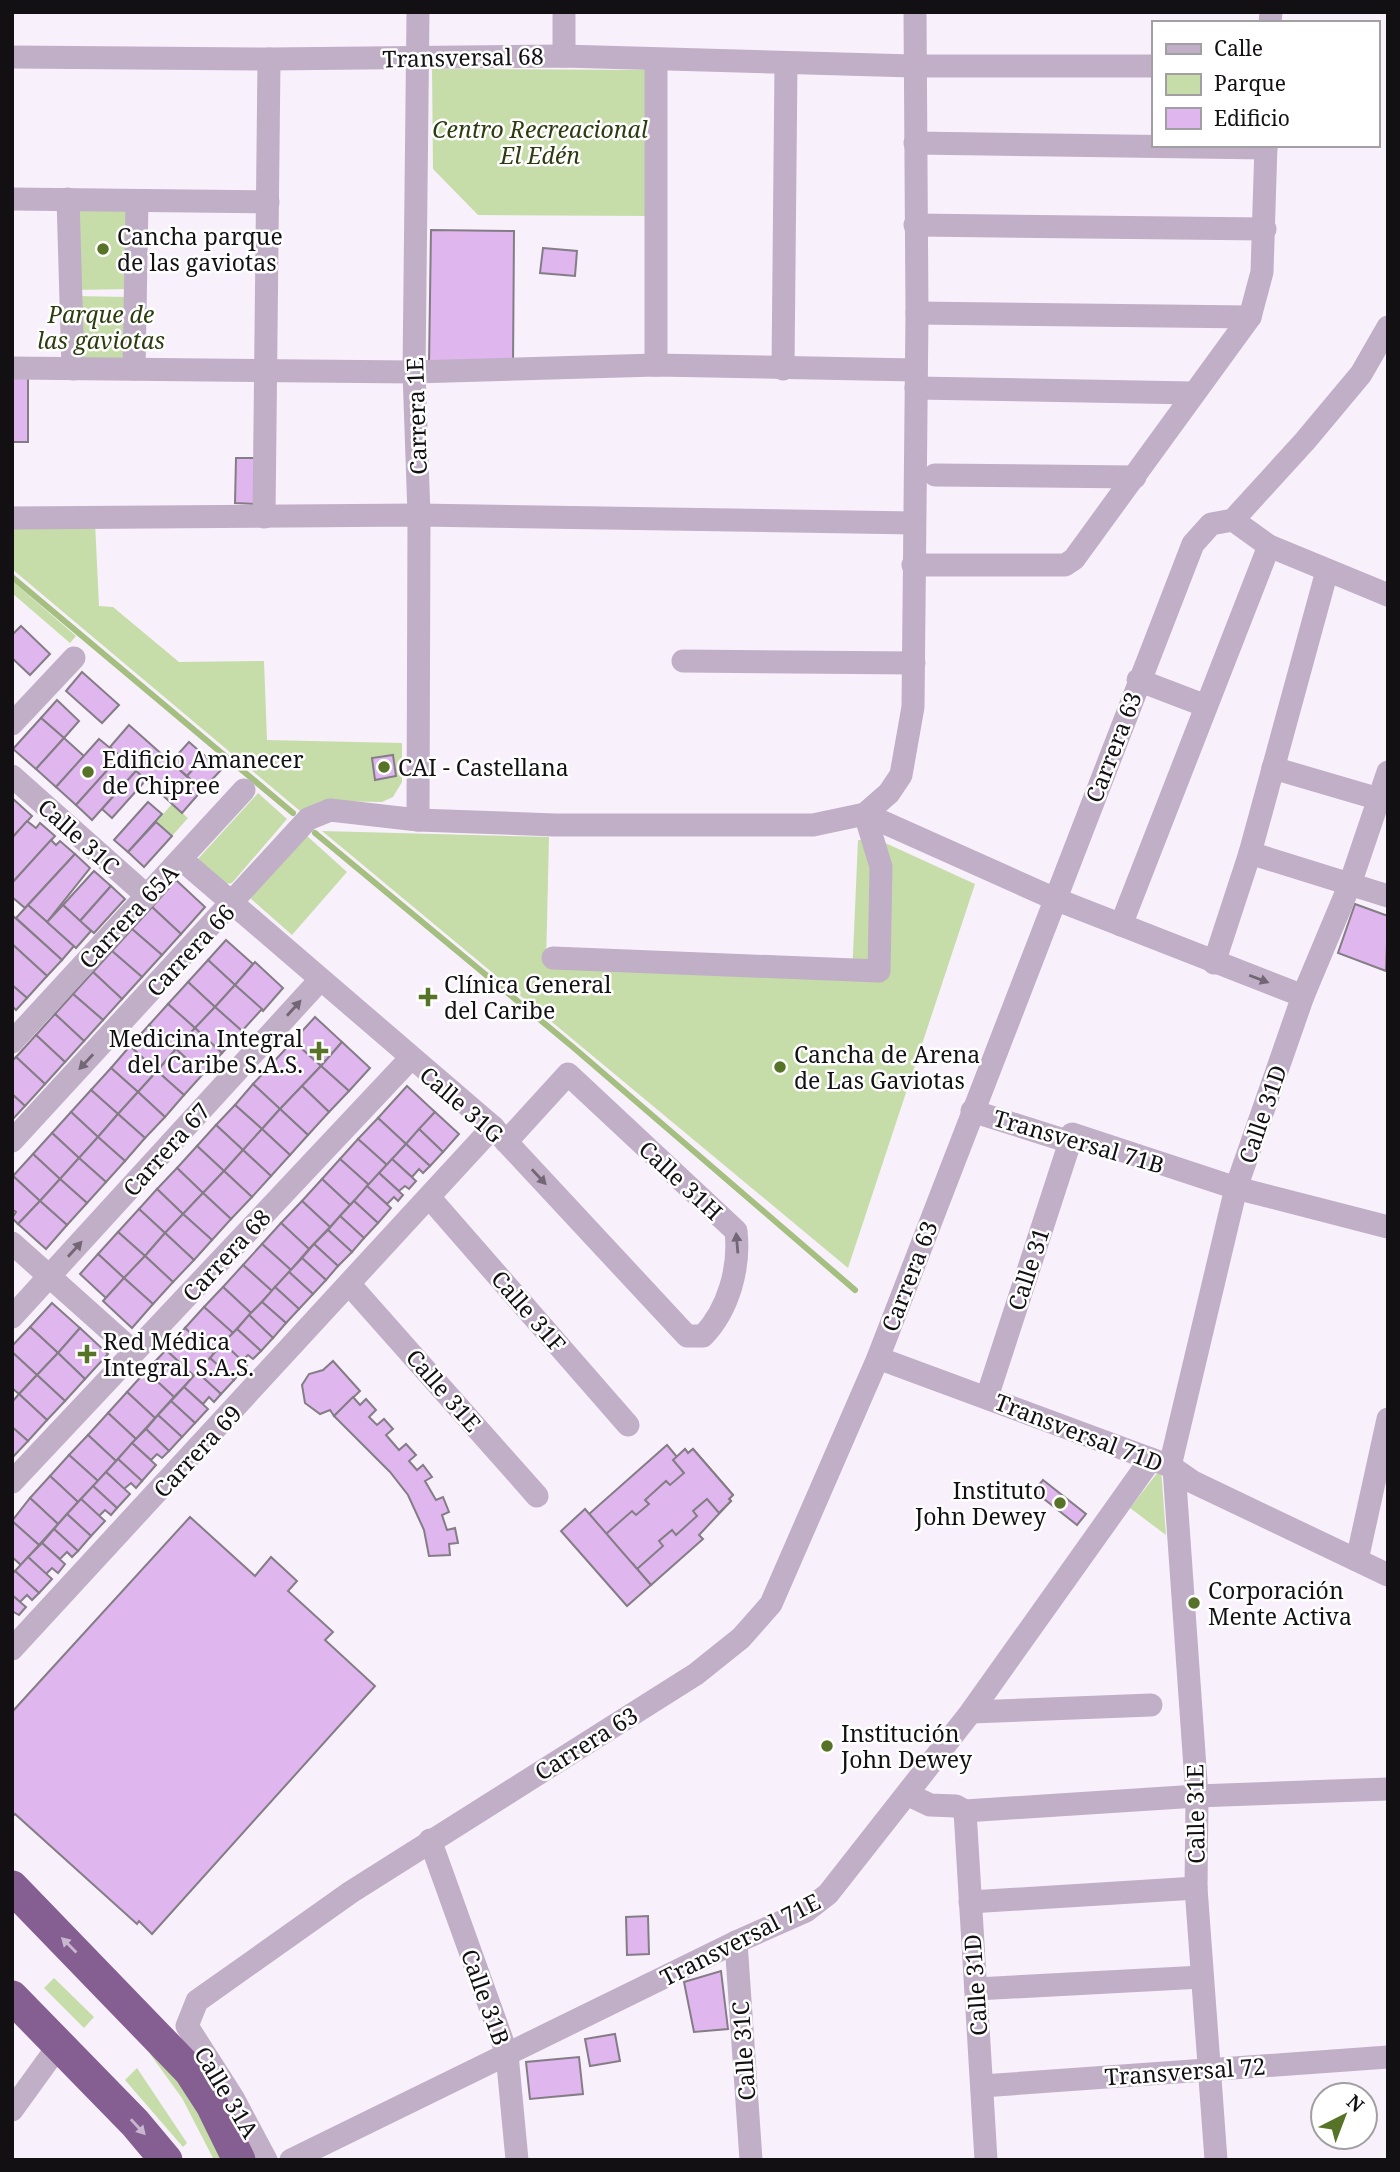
<svg xmlns="http://www.w3.org/2000/svg" width="1400" height="2172" viewBox="0 0 1400 2172" font-family="'Noto Serif',serif">
  <style>
    .green { fill: #c6dda9 }
    .lines { fill: none; stroke-linecap: round; stroke-linejoin: round }
    .stream { stroke: #a5bf81; stroke-width: 6 }
    .building { fill: #dfb6ed; stroke: #847d86; stroke-width: 2 }
    .minor { stroke: #c1afc7; stroke-width: 23 }
    .highway { stroke: #855f92; stroke-width: 33 }
    .oneway { fill: #736776 }
    .oneway2 { fill: #c8b7ce }
    .poi-dot { fill: #577327; stroke: #fff; stroke-width: 2.5 }
    .labels { text-anchor: middle; dominant-baseline: central; stroke-width: 5; stroke-linejoin: round; paint-order: stroke }
    .street-label { font-size: 23px; fill: #131014; stroke: #fff }
    .park-label { font-size: 23px; font-style: italic; fill: #2c3c0f; stroke: #fff }
    .poi-label { font-size: 23px; fill: #131014; stroke: #fff; text-anchor: start }
  </style>
  <rect width="100%" height="100%" fill="#f8f1fb"/>
  <g class="green">
    <path d="M432,69l216,1v146l-170,-1 -45,-46z"/>
    <path d="M133,207l-2,82 -57,1 -1,-82z"/>
    <path d="M73,296l57,1 -1,62 -57,-1z"/>
    <path d="M95,522l4,84 14,1 66,55 85,-1 3,79 135,3v39l-9,15 -11,5 -57,-1 -25,10 -288,-242v-44z"/>
    <path d="M12,581l64,55 -6,7 -58,-50z"/>
    <path d="M258,793l29,26 -55,64 -7,1 -28,-24z"/>
    <path d="M172,804l16,14 -16,18 -16,-14z"/>
    <path d="M322,831l227,6 -3,128 306,12 6,-137 23,1 94,43 -127,384z"/>
    <path d="M306,835l41,37 -55,63 -42,-37z"/>
    <path d="M1161,1468l5,67 -36,-27z"/>
    <path d="M54,1978l40,39 -10,11 -40,-40z"/>
    <path d="M156,2048l72,112h-14l-32,-62 -32,-44z"/>
    <path d="M137,2068l50,75 -4,4 -58,-67z"/>
  </g>
  <g class="lines">
    <g class="stream">
      <path d="M12,577l281,236"/>
      <path d="M315,833l259,215 281,242"/>
    </g>
  </g>
  <g class="building">
    <path d="M431,230l83,1 -1,134h-84z"/>
    <path d="M543,248l34,3 -2,25 -35,-3z"/>
    <rect x="12" y="372" width="16" height="70"/>
    <path d="M236,458h23l-1,46 -23,-1z"/>
    <path d="M21,626l29,28 -20,21 -18,-17v-23z"/>
    <path d="M82,672l37,33 -17,18 -36,-32z"/>
    <path d="M57,700l22,21 -15,17 -23,-20z"/>
    <path d="M41,718l23,20 -28,31 -23,-20z"/>
    <path d="M129,725l73,65 -20,23 -72,-66z"/>
    <path d="M64,738l20,18 -28,31 -20,-18z"/>
    <path d="M99,739l21,17 -44,49 -20,-18z"/>
    <path d="M189,742l16,14 -18,20 -16,-14z"/>
    <path d="M393,755l3,21 -21,4 -3,-22z"/>
    <path d="M120,756l16,15 -44,49 -16,-15z"/>
    <path d="M205,756l16,14 -19,20 -15,-14z"/>
    <path d="M136,771l10,9 -34,38 -10,-9z"/>
    <path d="M12,798l20,18 -20,22z"/>
    <path d="M148,802l14,12 -34,38 -14,-12z"/>
    <path d="M27,821l9,7 4,-5 15,13 -43,47v-45z"/>
    <path d="M156,822l16,14 -28,31 -16,-15z"/>
    <path d="M51,840l5,5 4,-4 15,13 -50,54 -13,-11v-14z"/>
    <path d="M75,854l15,14 -43,54 -19,-17z"/>
    <path d="M94,871l17,15 -31,35 -17,-16z"/>
    <path d="M176,880l29,27 -24,27 -29,-27z"/>
    <path d="M111,886l14,13 -31,34 -14,-12z"/>
    <path d="M1355,904l33,12 -2,55 -48,-18z"/>
    <path d="M28,905l46,41 -12,14 -46,-42z"/>
    <path d="M63,905l28,26 -15,17 -29,-26z"/>
    <path d="M152,907l29,27 -19,21 -30,-26z"/>
    <path d="M12,915l50,45 -15,16 -35,-32z"/>
    <path d="M132,929l30,26 -20,22 -30,-26z"/>
    <path d="M226,940l27,24 -18,21 -27,-25z"/>
    <path d="M12,944l35,32 -20,22 -15,-13z"/>
    <path d="M112,951l30,26 -20,22 -29,-27z"/>
    <path d="M208,960l27,25 -20,22 -27,-25z"/>
    <path d="M255,962l28,26 -20,23 -28,-26z"/>
    <path d="M93,972l29,27 -19,21 -30,-26z"/>
    <path d="M188,982l27,25 -20,21 -27,-24z"/>
    <path d="M12,985l15,13 -11,12 -4,-4z"/>
    <path d="M235,985l27,24 -20,22 -27,-24z"/>
    <path d="M73,994l30,26 -19,21 -29,-27z"/>
    <path d="M168,1004l27,24 -19,21 -27,-24z"/>
    <path d="M215,1007l27,24 -20,22 -27,-25z"/>
    <path d="M55,1014l29,27 -19,21 -29,-27z"/>
    <path d="M315,1017l27,25 -21,24 -28,-25z"/>
    <path d="M149,1025l27,24 -19,22 -27,-25z"/>
    <path d="M195,1028l27,25 -19,21 -27,-25z"/>
    <path d="M36,1035l29,27 -20,22 -29,-27z"/>
    <path d="M293,1041l28,25 -41,43 -27,-25z"/>
    <path d="M342,1042l28,26 -21,23 -28,-25z"/>
    <path d="M130,1046l27,25 -19,21 -27,-24z"/>
    <path d="M176,1049l27,25 -19,21 -27,-24z"/>
    <path d="M16,1057l29,27 -20,22 -13,-12v-33z"/>
    <path d="M321,1066l28,25 -20,21 -27,-26z"/>
    <path d="M111,1068l27,24 -20,22 -27,-24z"/>
    <path d="M157,1071l27,24 -19,22 -27,-25z"/>
    <path d="M253,1084l27,25 -18,20 -27,-24z"/>
    <path d="M302,1086l27,26 -21,23 -28,-26z"/>
    <path d="M407,1086l28,26 -29,32 -28,-26z"/>
    <path d="M91,1090l27,24 -20,23 -27,-25z"/>
    <path d="M138,1092l27,25 -20,21 -27,-24z"/>
    <path d="M12,1094l13,12 -13,14z"/>
    <path d="M235,1105l27,24 -19,21 -27,-25z"/>
    <path d="M280,1109l28,26 -18,20 -28,-26z"/>
    <path d="M71,1112l27,25 -19,21 -27,-25z"/>
    <path d="M435,1112l24,22 -16,18 -24,-23z"/>
    <path d="M118,1114l27,24 -20,23 -27,-24z"/>
    <path d="M378,1118l28,26 -19,21 -29,-26z"/>
    <path d="M216,1125l27,25 -19,21 -27,-25z"/>
    <path d="M262,1129l28,26 -19,21 -28,-26z"/>
    <path d="M419,1129l24,23 -13,14 -24,-22z"/>
    <path d="M52,1133l27,25 -19,21 -27,-25z"/>
    <path d="M98,1137l27,24 -19,21 -27,-24z"/>
    <path d="M358,1139l29,26 -18,20 -29,-26z"/>
    <path d="M406,1144l24,22 -7,7 -4,-4 -7,8 -20,-18z"/>
    <path d="M197,1146l27,25 -21,22 -26,-25z"/>
    <path d="M243,1150l28,26 -19,21 -28,-26z"/>
    <path d="M33,1154l27,25 -20,22 -27,-25z"/>
    <path d="M79,1158l27,24 -19,21 -27,-24z"/>
    <path d="M340,1159l29,26 -19,20 -28,-26z"/>
    <path d="M392,1159l24,22 -7,8 -4,-3 -6,5 -20,-18z"/>
    <path d="M177,1168l26,25 -20,21 -26,-25z"/>
    <path d="M224,1171l28,26 -21,22 -28,-26z"/>
    <path d="M379,1173l24,22 -5,6 -4,-4 -7,7 -20,-18z"/>
    <path d="M13,1176l27,25 -22,23 -6,-6 4,-6 -4,-3z"/>
    <path d="M60,1179l27,24 -20,22 -27,-24z"/>
    <path d="M322,1179l28,26 -20,22 -28,-26z"/>
    <path d="M367,1186l24,22 -13,15 -24,-22z"/>
    <path d="M157,1189l26,25 -18,19 -26,-24z"/>
    <path d="M203,1193l28,26 -19,21 -29,-26z"/>
    <path d="M40,1201l27,24 -21,24 -28,-25z"/>
    <path d="M302,1201l28,26 -21,22 -28,-26z"/>
    <path d="M354,1201l24,22 -14,15 -24,-22z"/>
    <path d="M139,1209l26,24 -20,23 -27,-24z"/>
    <path d="M183,1214l29,26 -18,20 -29,-27z"/>
    <path d="M340,1216l24,22 -12,14 -24,-22z"/>
    <path d="M281,1223l28,26 -18,21 -29,-26z"/>
    <path d="M328,1230l24,22 -14,14 -24,-22z"/>
    <path d="M118,1232l27,24 -21,22 -26,-24z"/>
    <path d="M165,1233l29,27 -21,22 -28,-26z"/>
    <path d="M262,1244l29,26 -19,21 -29,-26z"/>
    <path d="M314,1244l24,22 -12,14 -24,-22z"/>
    <path d="M98,1254l26,24 -18,20 -26,-24z"/>
    <path d="M145,1256l28,26 -20,22 -29,-26z"/>
    <path d="M302,1258l24,22 -13,14 -24,-22z"/>
    <path d="M243,1265l29,26 -21,22 -28,-26z"/>
    <path d="M289,1272l24,22 -14,15 -24,-22z"/>
    <path d="M124,1278l29,26 -21,24 -29,-27z"/>
    <path d="M223,1287l28,26 -18,20 -29,-26z"/>
    <path d="M275,1287l24,22 -13,14 -24,-21z"/>
    <path d="M262,1302l24,21 -13,15 -24,-23z"/>
    <path d="M52,1303l28,25 -22,25 -28,-26z"/>
    <path d="M204,1307l29,26 -19,21 -29,-26z"/>
    <path d="M249,1315l24,23 -12,13 -24,-22z"/>
    <path d="M30,1327l28,26 -21,22 -25,-23v-6z"/>
    <path d="M80,1328l28,26 -23,25 -27,-26z"/>
    <path d="M185,1328l29,26 -20,22 -28,-26z"/>
    <path d="M237,1329l24,22 -8,8 -5,-4 -6,6 -19,-18z"/>
    <path d="M223,1343l24,22 -13,15 -24,-22z"/>
    <path d="M166,1350l28,26 -20,21 -28,-26z"/>
    <path d="M12,1352l25,23 -18,19 -7,-6z"/>
    <path d="M58,1353l27,26 -20,22 -28,-26z"/>
    <path d="M210,1358l24,22 -13,14 -24,-22z"/>
    <path d="M333,1361l27,30 -26,25 -4,-6 -10,4 -15,-11 -3,-18 7,-11 14,-4z"/>
    <path d="M146,1371l28,26 -19,21 -28,-26z"/>
    <path d="M197,1372l24,22 -7,8 -5,-5 -6,7 -19,-17z"/>
    <path d="M37,1375l28,26 -18,19 -28,-26z"/>
    <path d="M184,1387l24,22 -13,14 -24,-22z"/>
    <path d="M127,1392l28,26 -19,21 -28,-26z"/>
    <path d="M19,1394l28,26 -19,21 -16,-14v-25z"/>
    <path d="M353,1397l7,8 6,-6 10,11 -7,7 8,8 7,-6 9,10 -7,6 13,15 7,-6 10,11 -7,6 8,9 6,-5 9,12 -7,4 11,19 7,-3 6,15 -7,3 5,15 8,-2 3,15 -9,1 1,11 -21,1 -5,-26 -16,-35 -18,-23 -56,-56z"/>
    <path d="M171,1401l24,22 -13,14 -24,-22z"/>
    <path d="M108,1413l28,26 -20,22 -28,-26z"/>
    <path d="M158,1415l24,22 -13,14 -23,-22z"/>
    <path d="M12,1427l16,14 -16,17z"/>
    <path d="M146,1429l23,22 -7,7 -5,-4 -6,6 -19,-17z"/>
    <path d="M88,1435l28,26 -18,20 -29,-26z"/>
    <path d="M132,1443l24,22 -14,16 -24,-22z"/>
    <path d="M667,1445l10,12 8,-8 3,4 5,-4 40,46 -4,4 2,2 -32,34 4,4 -52,46 -62,-71z"/>
    <path d="M685,1449l3,4 5,-4 40,46 -4,4 2,2 -12,12 -12,-14 -14,12 4,5 -21,19 -4,-5 -13,11 4,5 -26,23 -4,-5 -4,3 -23,-25 4,-4 -4,-4 26,-23 4,4 13,-11 -4,-4 21,-19 4,4 14,-12 -11,-13z"/>
    <path d="M69,1455l29,26 -20,21 -28,-26z"/>
    <path d="M118,1459l24,22 -6,7 -5,-5 -7,6 -18,-17z"/>
    <path d="M106,1472l24,22 -13,14 -24,-22z"/>
    <path d="M50,1476l28,26 -20,22 -28,-26z"/>
    <path d="M1043,1480l43,34 -9,11 -43,-34z"/>
    <path d="M93,1486l24,22 -6,7 -6,-5 -6,6 -18,-17z"/>
    <path d="M30,1498l28,26 -19,21 -27,-24z"/>
    <path d="M81,1499l24,22 -14,15 -24,-22z"/>
    <path d="M585,1509l66,76 -24,21 -66,-75z"/>
    <path d="M67,1514l24,22 -13,15 -24,-22z"/>
    <path d="M190,1517l65,59 16,-19 26,24 -9,10 45,41 -8,8 50,46 -223,248 -13,-13 -2,3 -122,-110 -3,3v-105z"/>
    <path d="M12,1521l27,24 -18,20 -9,-8z"/>
    <path d="M54,1529l24,22 -6,6 -5,-5 -7,7 -18,-16z"/>
    <path d="M42,1543l23,21 -7,9 -6,-5 -6,6 -18,-17z"/>
    <path d="M28,1557l24,22 -13,14 -24,-22z"/>
    <path d="M15,1571l24,22 -7,7 -5,-5 -7,7 -8,-7v-21z"/>
    <path d="M12,1595l14,12 -7,8 -7,-4z"/>
    <path d="M648,1916l1,38 -22,1 -1,-38z"/>
    <path d="M721,1971l7,58 -34,3 -10,-50z"/>
    <path d="M615,2034l5,27 -30,5 -5,-27z"/>
    <path d="M579,2057l4,37 -53,5 -4,-37z"/>
  </g>
  <g class="lines">
    <g class="minor">
      <path d="M1270,23l1,-11"/>
      <path d="M564,56v-44"/>
      <path d="M12,57l257,2 295,-3 349,10h240"/>
      <path d="M915,143l351,5"/>
      <path d="M12,199l256,3"/>
      <path d="M68,199l5,170"/>
      <path d="M915,225l350,4"/>
      <path d="M917,313l333,4"/>
      <path d="M656,365v-304"/>
      <path d="M12,368l402,4 242,-7 259,5"/>
      <path d="M134,369l3,-168"/>
      <path d="M783,369l3,-306"/>
      <path d="M916,388l278,5"/>
      <path d="M935,475l200,2"/>
      <path d="M264,517l5,-458"/>
      <path d="M12,518l407,-3 495,8"/>
      <path d="M1233,520l36,26 119,49"/>
      <path d="M913,565h152l9,-6 176,-242 12,-45 4,-127"/>
      <path d="M683,661l231,2"/>
      <path d="M1138,680l68,26"/>
      <path d="M12,724l62,-66"/>
      <path d="M1273,768l106,31"/>
      <path d="M12,776l135,120"/>
      <path d="M418,820l1,-305 -5,-143 4,-360"/>
      <path d="M1250,853l138,43"/>
      <path d="M181,859l312,268 6,7 188,202h16c26,-27 37,-69 33,-105l-168,-157 -62,68"/>
      <path d="M1121,925l148,-379"/>
      <path d="M553,958l326,13 2,-104 -16,-53 24,-21 12,-18 12,-68 4,-394 -2,-301"/>
      <path d="M1214,963l36,-110 77,-282"/>
      <path d="M12,1042l232,-252"/>
      <path d="M972,1111l98,31 2,-8 164,54 152,39"/>
      <path d="M12,1141l296,-322 22,-9 88,10 137,5h258l52,-11 190,85 248,97"/>
      <path d="M429,1197l199,228"/>
      <path d="M12,1243l122,109"/>
      <path d="M350,1285l187,211"/>
      <path d="M12,1317l308,-337"/>
      <path d="M878,1358l292,108 23,16 195,93"/>
      <path d="M987,1397l83,-255"/>
      <path d="M1170,1466l66,-278 67,-192 47,-112 38,-112"/>
      <path d="M1174,1469l23,327 -1,92 20,272"/>
      <path d="M12,1482l398,-423"/>
      <path d="M1357,1560l31,-141"/>
      <path d="M12,1649l481,-522"/>
      <path d="M971,1712l180,-7"/>
      <path d="M909,1795l21,10 26,1 9,5 232,-15 191,-7"/>
      <path d="M965,1811l21,349"/>
      <path d="M430,1840l77,214 10,106"/>
      <path d="M970,1902l226,-14"/>
      <path d="M736,1942l15,218"/>
      <path d="M976,1989l226,-12"/>
      <path d="M982,2086l406,-29"/>
      <path d="M12,2110l47,-65"/>
      <path d="M266,2160l-33,-62 -46,-72 10,-25 154,-109 345,-218 45,-36 30,-34 107,-246 315,-814 18,-20 22,-4 72,-79 56,-67 27,-47"/>
      <path d="M291,2160l445,-218 70,-31 22,-17 143,-182 180,-253"/>
    </g>
    <g class="highway">
      <path d="M12,1887l178,184 22,34 27,55"/>
      <path d="M12,1997l123,126 31,37"/>
    </g>
  </g>
  <defs><path id="oneway-solid" d="M-6-.8H1V-3.2L6.5 0L1 3.2V.8H-6Z" transform="scale(1.75)"/></defs>
  <g class="oneway">
    <use href="#oneway-solid" transform="translate(1259 979) rotate(21)"/>
    <use href="#oneway-solid" transform="translate(294 1008) rotate(-48)"/>
    <use href="#oneway-solid" transform="translate(86 1062) rotate(133)"/>
    <use href="#oneway-solid" transform="translate(539 1177) rotate(47)"/>
    <use href="#oneway-solid" transform="translate(737 1243) rotate(-95)"/>
    <use href="#oneway-solid" transform="translate(75 1249) rotate(-48)"/>
  </g>
  <g class="oneway2">
    <use href="#oneway-solid" transform="translate(69 1945) rotate(-135)"/>
    <use href="#oneway-solid" transform="translate(138 2127) rotate(47)"/>
  </g>
  <g class="poi-dot">
    <circle cx="103" cy="249" r="7"/>
    <circle cx="384" cy="767" r="7"/>
    <circle cx="88" cy="772" r="7"/>
    <path d="M424.5 986.5h7v7h7v7h-7v7h-7v-7h-7v-7h7z"/>
    <path d="M315.5 1040.5h7v7h7v7h-7v7h-7v-7h-7v-7h7z"/>
    <circle cx="780" cy="1067" r="7"/>
    <path d="M83.5 1343.5h7v7h7v7h-7v7h-7v-7h-7v-7h7z"/>
    <circle cx="1060" cy="1503" r="7"/>
    <circle cx="1194" cy="1603" r="7"/>
    <circle cx="827" cy="1746" r="7"/>
  </g>
  <g class="labels">
    <g class="street-label">
      <text transform="translate(463 57) rotate(-1)">Transversal 68</text>
      <text transform="translate(416 416) rotate(-92)">Carrera 1E</text>
      <text transform="translate(1113 747) rotate(-69)">Carrera 63</text>
      <text transform="translate(79 836) rotate(42)">Calle 31C</text>
      <text transform="translate(128 916) rotate(-47)">Carrera 65A</text>
      <text transform="translate(190 950) rotate(-47)">Carrera 66</text>
      <text transform="translate(462 1104) rotate(41)">Calle 31G</text>
      <text transform="translate(1262 1114) rotate(-71)">Calle 31D</text>
      <text transform="translate(1079 1141) rotate(16)">Transversal 71B</text>
      <text transform="translate(166 1149) rotate(-48)">Carrera 67</text>
      <text transform="translate(681 1180) rotate(43)">Calle 31H</text>
      <text transform="translate(226 1255) rotate(-47)">Carrera 68</text>
      <text transform="translate(1028 1269) rotate(-72)">Calle 31</text>
      <text transform="translate(909 1276) rotate(-69)">Carrera 63</text>
      <text transform="translate(529 1311) rotate(49)">Calle 31F</text>
      <text transform="translate(444 1390) rotate(49)">Calle 31E</text>
      <text transform="translate(1079 1432) rotate(21)">Transversal 71D</text>
      <text transform="translate(197 1451) rotate(-47)">Carrera 69</text>
      <text transform="translate(586 1743) rotate(-32)">Carrera 63</text>
      <text transform="translate(1195 1814) rotate(-91)">Calle 31E</text>
      <text transform="translate(740 1939) rotate(-27)">Transversal 71E</text>
      <text transform="translate(975 1985) rotate(-94)">Calle 31D</text>
      <text transform="translate(486 1997) rotate(70)">Calle 31B</text>
      <text transform="translate(743 2051) rotate(-94)">Calle 31C</text>
      <text transform="translate(1185 2071) rotate(-4)">Transversal 72</text>
      <text transform="translate(227 2092) rotate(59)">Calle 31A</text>
    </g>
    <g class="park-label">
      <text x="540" y="129">Centro Recreacional<tspan x="540" dy="26">El Edén</tspan></text>
      <text x="101" y="314">Parque de<tspan x="101" dy="26">las gaviotas</tspan></text>
    </g>
    <g class="poi-label">
      <text x="117" y="236">Cancha parque<tspan x="117" dy="26">de las gaviotas</tspan></text>
      <text x="102" y="759">Edificio Amanecer<tspan x="102" dy="26">de Chipree</tspan></text>
      <text x="398" y="767">CAI - Castellana</text>
      <text x="444" y="984">Clínica General<tspan x="444" dy="26">del Caribe</tspan></text>
      <text x="303" y="1038" text-anchor="end">Medicina Integral<tspan x="303" dy="26">del Caribe S.A.S.</tspan></text>
      <text x="794" y="1054">Cancha de Arena<tspan x="794" dy="26">de Las Gaviotas</tspan></text>
      <text x="103" y="1341">Red Médica<tspan x="103" dy="26">Integral S.A.S.</tspan></text>
      <text x="1046" y="1490" text-anchor="end">Instituto<tspan x="1046" dy="26">John Dewey</tspan></text>
      <text x="1208" y="1590">Corporación<tspan x="1208" dy="26">Mente Activa</tspan></text>
      <text x="841" y="1733">Institución<tspan x="841" dy="26">John Dewey</tspan></text>
    </g>
  </g>
  <rect width="1400" height="2172" fill="none" stroke="#131014" stroke-width="28"/>
  <rect x="1152" y="21" width="228" height="126" fill="#ffffff" stroke="#a19fa1" stroke-width="2"/>
  <rect x="1166" y="44" width="35" height="10" fill="#c1afc7" stroke="#a19fa1" stroke-width="2"/>
  <text x="1214" y="56" font-size="21" fill="#131014">Calle</text>
  <rect x="1166" y="74" width="35" height="21" fill="#c6dda9" stroke="#a19fa1" stroke-width="2"/>
  <text x="1214" y="91" font-size="21" fill="#131014">Parque</text>
  <rect x="1166" y="108" width="35" height="21" fill="#dfb6ed" stroke="#a19fa1" stroke-width="2"/>
  <text x="1214" y="126" font-size="21" fill="#131014">Edificio</text>
  <g transform="translate(1344 2116) rotate(42)"><circle r="33" fill="#ffffff" stroke="#a19fa1" stroke-width="2"/>
  <path d="M0-5L12 26L0 18L-12 26Z" fill="#577327"/>
  <text y="-10" font-size="19" font-weight="bold" text-anchor="middle" fill="#131014">N</text>
  </g>
</svg>
